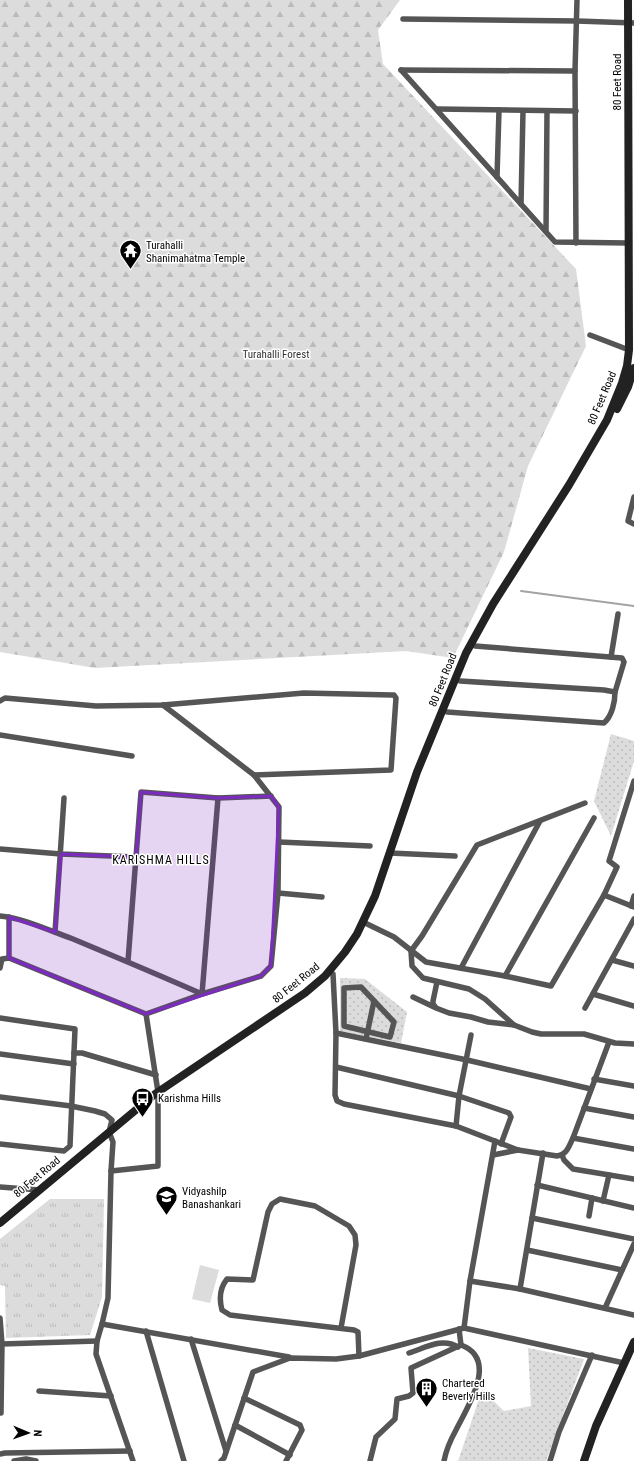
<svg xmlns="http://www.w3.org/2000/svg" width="634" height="1461" viewBox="0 0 634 1461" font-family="'Roboto Condensed',sans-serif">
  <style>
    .grass { fill: url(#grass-tufts) }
    .forest { fill: url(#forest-firs) }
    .park { fill: url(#park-dots) }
    .garden { fill: #dcdcdc }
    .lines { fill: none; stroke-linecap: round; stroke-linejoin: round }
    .stream { stroke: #a3a3a3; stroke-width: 2 }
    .street { stroke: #555; stroke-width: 5.5 }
    .secondary { stroke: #222; stroke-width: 8 }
    .marked { fill: #7b2cbf; fill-opacity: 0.2; stroke: #7b2cbf; stroke-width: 3; stroke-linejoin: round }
    .labels { text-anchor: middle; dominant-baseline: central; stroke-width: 3; stroke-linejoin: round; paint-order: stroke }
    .street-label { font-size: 11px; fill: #000; stroke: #fff }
    .poi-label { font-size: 11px; fill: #000; stroke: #fff; text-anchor: start }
    .park-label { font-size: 11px; fill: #333; stroke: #fff }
    .neighbourhood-label { font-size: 12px; letter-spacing: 1px; fill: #000; stroke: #fff }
  </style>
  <defs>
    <pattern id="grass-tufts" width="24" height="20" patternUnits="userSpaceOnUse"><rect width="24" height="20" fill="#dcdcdc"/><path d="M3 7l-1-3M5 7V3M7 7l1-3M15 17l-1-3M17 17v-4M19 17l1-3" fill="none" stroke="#bbb"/></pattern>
    <pattern id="forest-firs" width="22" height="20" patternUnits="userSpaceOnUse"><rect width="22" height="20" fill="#dcdcdc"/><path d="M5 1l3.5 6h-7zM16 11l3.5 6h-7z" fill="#bbb"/></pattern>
    <pattern id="park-dots" width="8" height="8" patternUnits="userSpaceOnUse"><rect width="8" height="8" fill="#dcdcdc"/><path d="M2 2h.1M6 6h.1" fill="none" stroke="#bbb" stroke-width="1.8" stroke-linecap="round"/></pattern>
  </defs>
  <rect width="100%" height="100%" fill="#fff"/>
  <path class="grass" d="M50,1199h54l-2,98 -12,38 -84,3 -1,-52 -5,-1v-46z"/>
  <path class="forest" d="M0,0h400l-22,30 5,34 193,205 10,77 -58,120 -24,86 -51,106 -47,-7 -311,17 -95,-16z"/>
  <g class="park">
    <path d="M611,734l23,7v20l-23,75 -17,-35z"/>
    <path d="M340,978l25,1 42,33 -6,31 -61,-12z"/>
    <path d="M528,1348l56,11 -38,102h-88l24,-71 22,21 27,-5z"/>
  </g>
  <path class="garden" d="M200,1265l19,5 -9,33 -18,-4z"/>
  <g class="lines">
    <path class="stream" d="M521,591l113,15"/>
    <g class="street">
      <path d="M403,19l174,2 57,2"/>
      <path d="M401,70l154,172 73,1"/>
      <path d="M401,70l174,1"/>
      <path d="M437,109l139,2"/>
      <path d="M497,177l2,-67"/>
      <path d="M521,204l2,-93"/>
      <path d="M546,231l1,-120"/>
      <path d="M576,243l-1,-172 2,-71"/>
      <path d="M590,335l39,15"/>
      <path d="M634,497l-6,24 6,3"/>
      <path d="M475,646l147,12 2,4 -9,30"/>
      <path d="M611,657l7,-43"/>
      <path d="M0,701l5,-3 91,8 67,-1 141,-12 88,2h2l2,3 -5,72 -137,5"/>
      <path d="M447,712l157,11c8,-7 11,-21 11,-31l-11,-2 -144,-9"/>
      <path d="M0,735l132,21"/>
      <path d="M585,803l-108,42 -55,91 -11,15 1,15 11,12 46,11 16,10 29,26 18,7 9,2h43l31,9 19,1"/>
      <path d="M279,842l91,4"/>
      <path d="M0,849l61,5 75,3"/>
      <path d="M390,853l65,3"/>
      <path d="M278,893l44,4"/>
      <path d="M604,895l13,-28 -8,-6 25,-80"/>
      <path d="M631,906l3,-10"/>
      <path d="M0,916c24,2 50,15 73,23 43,18 86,36 129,55l59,-18 10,-10 7,-73 1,-86 -25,-32 -91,-70"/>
      <path d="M9,917v41l137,56"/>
      <path d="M363,922l31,15 32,25 79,14 46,10 53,-91 30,12"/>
      <path d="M55,932l9,-134"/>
      <path d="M612,960l22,6"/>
      <path d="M128,961l13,-169 77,6 53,-2"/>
      <path d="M0,968l2,-9 7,-1"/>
      <path d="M461,968l79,-147"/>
      <path d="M333,974l3,59 -1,62 2,6 7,3 112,22 62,24 39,6c10,-1 12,-10 16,-18l36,-96"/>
      <path d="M505,976l89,-158"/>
      <path d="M437,982l-4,19v3l3,4 13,5 22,4 17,5 26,3"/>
      <path d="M361,987l33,35 -4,15 -46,-11v-38z"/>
      <path d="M593,994l41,12"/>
      <path d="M413,997l21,10"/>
      <path d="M585,1008l49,-89"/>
      <path d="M0,1018l75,11 -5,117 -6,5 -64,-7"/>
      <path d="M336,1033l131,27 124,29"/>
      <path d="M366,1039l8,-38"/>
      <path d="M74,1053h8l74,22"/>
      <path d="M0,1054l74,10"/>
      <path d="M336,1067l123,29 50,17 2,4 -10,27"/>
      <path d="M594,1079l40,7"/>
      <path d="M158,1092l-12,-78 56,-20 16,-196"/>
      <path d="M0,1097l71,9 24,5 10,3 7,6 -3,12 4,10 -2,29 -3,127 -6,26 -5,17 -1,13 37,107"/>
      <path d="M584,1108l50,9"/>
      <path d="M456,1126l3,-30 12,-61"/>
      <path d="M573,1138l61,11"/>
      <path d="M493,1155l25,-5"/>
      <path d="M562,1155l2,5 9,9 61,10"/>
      <path d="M111,1171l47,-5v-68"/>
      <path d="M537,1185l97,23"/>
      <path d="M0,1187l40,3"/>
      <path d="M603,1201l6,-26"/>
      <path d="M589,1216l3,-18"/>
      <path d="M532,1218l102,21"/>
      <path d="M527,1250l95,20"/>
      <path d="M470,1281l50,8 114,26"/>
      <path d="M520,1289l23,-136"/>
      <path d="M605,1308l29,-64"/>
      <path d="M0,1318l2,26"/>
      <path d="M102,1324l187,33"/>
      <path d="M341,1328l15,-83 -1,-10 -6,-9 -34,-20 -35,-7 -8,5 -4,8 -15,68 -26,-1c-8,10 -8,20 -5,31l8,5 124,15 4,2 1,24"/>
      <path d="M464,1328l160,35"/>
      <path d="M459,1329l2,16"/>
      <path d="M146,1331l38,130"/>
      <path d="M191,1339l35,112"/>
      <path d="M409,1353c16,-5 33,-16 49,-6"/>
      <path d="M39,1391l72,5"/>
      <path d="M244,1398l56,27 2,5 -16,31"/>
      <path d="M1,1413l1,-69 95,-3"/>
      <path d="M235,1425l55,30"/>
      <path d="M0,1454l5,-1 125,-2"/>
      <path d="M14,1461l12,-2 10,2"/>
      <path d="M221,1461l3,-3 29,-86 37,-14 46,1 23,-3 105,-28 6,-47 25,-140"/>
      <path d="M370,1461l6,-24 19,-18 2,-20 12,-3 4,-3 -2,-25 50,-23c38,14 7,61 -5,85 -5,9 -10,20 -12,31"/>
      <path d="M550,1461l9,-29 33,-77"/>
    </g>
    <g class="secondary">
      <path d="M617,409l11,-22 6,-19"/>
      <path d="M0,1223l155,-129 150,-101 20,-17 20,-24 12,-18 18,-38 42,-124 49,-119 27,-49 76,-119 38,-65 15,-37 5,-17 2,-16 -1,-350"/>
      <path d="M584,1461l12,-35 38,-84"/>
    </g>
  </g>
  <path class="marked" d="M141,792l77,6 53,-2 8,11 -8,159 -10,10 -115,38 -137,-56v-41l46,15 6,-78 75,3z"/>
  <defs>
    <symbol id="temple-pin" viewBox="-11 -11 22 30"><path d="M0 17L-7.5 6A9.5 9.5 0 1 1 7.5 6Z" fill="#000" stroke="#fff"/><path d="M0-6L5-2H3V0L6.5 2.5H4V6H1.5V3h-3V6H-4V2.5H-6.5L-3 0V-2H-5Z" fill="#fff"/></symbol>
    <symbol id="bus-pin" viewBox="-11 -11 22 30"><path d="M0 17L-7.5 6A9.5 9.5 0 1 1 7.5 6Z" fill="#000" stroke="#fff"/><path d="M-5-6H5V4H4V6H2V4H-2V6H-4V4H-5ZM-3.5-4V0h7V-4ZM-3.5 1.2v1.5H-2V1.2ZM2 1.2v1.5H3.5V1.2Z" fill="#fff"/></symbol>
    <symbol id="school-pin" viewBox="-11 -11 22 30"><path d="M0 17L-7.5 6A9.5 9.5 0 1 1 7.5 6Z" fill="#000" stroke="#fff"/><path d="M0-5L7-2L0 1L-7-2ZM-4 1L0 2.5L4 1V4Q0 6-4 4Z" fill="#fff"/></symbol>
    <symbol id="building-pin" viewBox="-11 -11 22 30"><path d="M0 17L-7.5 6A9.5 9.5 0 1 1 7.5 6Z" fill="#000" stroke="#fff"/><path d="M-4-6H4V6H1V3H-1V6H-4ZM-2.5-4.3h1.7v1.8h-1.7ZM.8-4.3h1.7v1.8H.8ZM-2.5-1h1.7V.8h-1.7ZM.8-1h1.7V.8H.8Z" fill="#fff"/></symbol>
  </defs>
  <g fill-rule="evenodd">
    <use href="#temple-pin" x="118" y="238" width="25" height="34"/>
    <use href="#bus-pin" x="130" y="1086" width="25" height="34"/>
    <use href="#school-pin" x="154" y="1184" width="25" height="34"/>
    <use href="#building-pin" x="414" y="1376" width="25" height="34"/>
  </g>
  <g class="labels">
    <g class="street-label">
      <text transform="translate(617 82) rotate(-90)">80 Feet Road</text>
      <text transform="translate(602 398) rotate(-67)">80 Feet Road</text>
      <text transform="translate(443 680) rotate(-68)">80 Feet Road</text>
      <text transform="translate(296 983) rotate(-39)">80 Feet Road</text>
      <text transform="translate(37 1177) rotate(-40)">80 Feet Road</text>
    </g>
    <g class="poi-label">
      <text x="146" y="245">Turahalli<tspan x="146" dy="13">Shanimahatma Temple</tspan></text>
      <text x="158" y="1098">Karishma Hills</text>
      <text x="182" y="1191">Vidyashilp<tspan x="182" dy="13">Banashankari</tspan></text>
      <text x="442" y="1383">Chartered<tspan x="442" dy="13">Beverly Hills</tspan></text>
    </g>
    <g class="park-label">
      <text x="276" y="354">Turahalli Forest</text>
    </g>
    <g class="neighbourhood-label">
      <text x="161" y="860">KARISHMA HILLS</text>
    </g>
  </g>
  <g transform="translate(28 1433) rotate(92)" stroke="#ffffff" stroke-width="3" paint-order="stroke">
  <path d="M0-3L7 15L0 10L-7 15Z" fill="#000000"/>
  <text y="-6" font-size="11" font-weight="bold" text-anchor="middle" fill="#000000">N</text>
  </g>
</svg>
